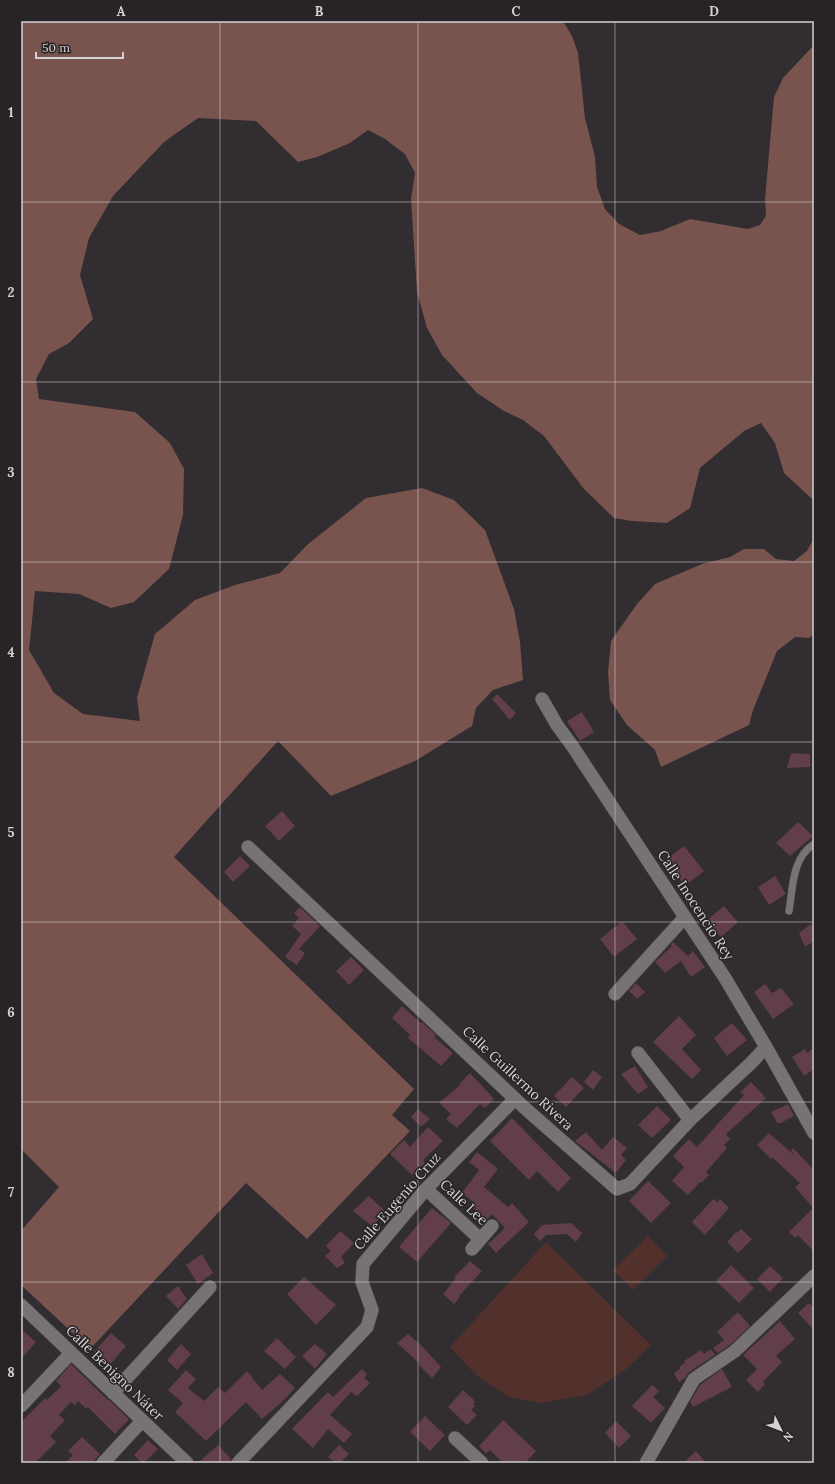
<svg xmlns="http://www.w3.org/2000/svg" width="835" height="1484" viewBox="0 0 835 1484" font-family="Lora,serif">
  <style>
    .green { fill: #52312c }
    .forest { fill: #79544f }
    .building { fill: #613e49 }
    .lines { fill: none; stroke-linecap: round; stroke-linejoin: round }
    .service-casing { stroke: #4d4a4c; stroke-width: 8 }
    .minor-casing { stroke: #4d4a4c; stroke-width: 14 }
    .service { stroke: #777276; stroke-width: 7 }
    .minor { stroke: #777276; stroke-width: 13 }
    .grid { fill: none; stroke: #d4d1d3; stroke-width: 1; stroke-opacity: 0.55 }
    .labels { text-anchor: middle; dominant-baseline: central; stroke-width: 3; stroke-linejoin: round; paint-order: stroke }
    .street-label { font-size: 14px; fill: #d4d1d3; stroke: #272326 }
    .neatline { fill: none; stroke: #d4d1d3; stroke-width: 1.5 }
    .grid-label { font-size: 13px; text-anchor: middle; font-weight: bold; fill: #d4d1d3 }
  </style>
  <rect width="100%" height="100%" fill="#312d30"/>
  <g class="green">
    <path d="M648,1236l19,20 -34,34 -20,-20z"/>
    <path d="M546,1242l105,103 -26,25 -38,25 -46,8 -32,-6 -33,-22 -26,-28z"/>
  </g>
  <g class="forest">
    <path d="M21,21h542l9,15 6,17 7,65 10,39 2,30 8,22 14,15 21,11 21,-4 29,-12 58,10 12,-4 6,-9 -1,-17 9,-102 9,-19 31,-33v454h-2l-28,-26 -9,-30 -14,-20 -17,8 -44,37 -10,40 -23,15 -35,-2 -18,-3 -30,-29 -40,-53 -21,-16 -19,-9 -27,-18 -35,-38 -15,-27 -10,-36 -6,-93 4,-26 -10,-19 -20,-15 -17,-9 -18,13 -33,14 -19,5 -42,-41 -58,-3 -34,24 -51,54 -24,42 -9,37 13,44 -24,24 -20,11 -13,25 3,20 96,13 35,31 14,26 -1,46 -14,54 -35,33 -23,6 -32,-14 -44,-3 -6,59 25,43 29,21 57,7 -3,-23 18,-64 40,-34 40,-15 45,-12 27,-28 59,-47 56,-10 32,12 31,30 29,79 6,33 3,38 -30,10 -17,18 -4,18 -57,35 -84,35 -53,-55 -104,116 240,232 -22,26 18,16 -103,108 -61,-56 -156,166 -69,-64v-54l38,-44 -38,-38z"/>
    <path d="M814,538v96l-5,4 -14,-1 -18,14 -24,59 -4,15 -88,42 -6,-17 -28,-25 -17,-25 -2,-28 3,-31 26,-37 18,-20 47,-20 28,-7 14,-8h20l12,10 18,2 13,-10z"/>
  </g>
  <g class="building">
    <path d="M497,694l19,19 -6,7 -18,-21z"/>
    <path d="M582,712l12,20 -14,9 -13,-20z"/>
    <path d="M791,753l19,1v13l-23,1z"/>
    <path d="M282,811l13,15 -16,15 -14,-15z"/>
    <path d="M798,822l15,14 -23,20 -14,-13z"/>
    <path d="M684,846l20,25 -19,15 -20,-26z"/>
    <path d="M240,856l10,10 -17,16 -9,-10z"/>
    <path d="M775,876l11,18 -17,11 -11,-18z"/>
    <path d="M724,906l14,16 -17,15 -16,-15z"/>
    <path d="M300,907l20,19 -21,23 6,4 -8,12 -12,-8 16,-23 -9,-8 7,-8 -5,-5z"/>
    <path d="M622,921l15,18 -23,18 -14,-18z"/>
    <path d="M811,924l3,8v9l-9,6 -6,-14z"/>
    <path d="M673,942l15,14 5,-5 12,16 -14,10 -10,-16 -16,12 -10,-11 17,-16 -1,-1z"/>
    <path d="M351,957l13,13 -15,15 -13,-14z"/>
    <path d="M636,983l9,9 -8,7 -8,-8z"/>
    <path d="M765,984l7,9 9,-5 13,16 -21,15 -19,-27z"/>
    <path d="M402,1006l19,17 1,-1 14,13 -2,2 19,16 -12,13 -33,-28 2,-3 -18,-17z"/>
    <path d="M679,1016l17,19 -14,14 19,21 -9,9 -39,-37z"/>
    <path d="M732,1023l15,17 -20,16 -13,-18z"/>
    <path d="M814,1048v21l-10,7 -12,-19 13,-8 2,4z"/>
    <path d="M635,1066l13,21 -10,7 -17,-20z"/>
    <path d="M593,1070l9,7 -9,13 -9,-8z"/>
    <path d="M470,1073l24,26 -9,9 -5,-4 -23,24 -11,-9 5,-5 -12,-11 21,-18 -1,-1z"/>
    <path d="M572,1077l12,11 -18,19 -12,-11z"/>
    <path d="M751,1082l15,16 -40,36 4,5 -6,6 3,3 -21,24 3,3 -8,8 -1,-1 -12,13 -16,-14 12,-14 -11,-11 16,-17 8,8 47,-52 -4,-3z"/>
    <path d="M788,1104l6,12 -13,7h-4l-6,-11z"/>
    <path d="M657,1106l14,14 -19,18 -14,-13z"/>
    <path d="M418,1109l12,10 -9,8 -10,-10z"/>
    <path d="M512,1118l59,60 -13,14 -21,-21 -8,9 -39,-39z"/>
    <path d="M428,1127l15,14 -20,19 2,3 -13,12 -22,-21 14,-14 6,7z"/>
    <path d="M586,1132l16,18 11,-13 14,11 -6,7 5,5 -10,13 -41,-32z"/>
    <path d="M769,1133l25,22 -3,-5 2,-2 21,22v82l-16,-17 -3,3 -6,-6 24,-24 -18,-21 5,-4 -28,-26 -1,2 -14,-14z"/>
    <path d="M477,1152l21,17 -14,18 24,20 4,-4 17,19 -33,31 -8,-9 17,-16 -13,-14 -5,6 -15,-13 3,-4 -13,-10 17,-23 -10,-8z"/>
    <path d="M648,1181l23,22 -20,20 -22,-22z"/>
    <path d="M369,1196l17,16 -14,14 -19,-15z"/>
    <path d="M713,1199l4,3 3,-3 9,9 -24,27 -13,-13z"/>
    <path d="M432,1208l19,15 -34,39 -18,-15z"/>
    <path d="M571,1223l11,10 -6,9 -9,-8 -21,1 -6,6 -6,-7 8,-9z"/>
    <path d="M741,1229l11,10 -14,14 -11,-11 9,-10 1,1z"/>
    <path d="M340,1231l14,12 -13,14 4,6 -8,5 -12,-12 6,-5 -5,-5z"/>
    <path d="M202,1254l11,19 -15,11 -12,-19z"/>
    <path d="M470,1261l12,10 -23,25 1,1 -6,7 -11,-10 13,-16 -2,-1z"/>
    <path d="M731,1265l23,23 -15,15 -23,-22z"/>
    <path d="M770,1266l13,12 -13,14 -13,-13z"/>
    <path d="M304,1277l32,28 -20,20 -29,-31z"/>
    <path d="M178,1286l9,13 -9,10 -12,-13z"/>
    <path d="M809,1303l5,5v22l-16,-17z"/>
    <path d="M738,1312l12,14 -20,19 -12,8 -5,-5 11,-8 -7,-8z"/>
    <path d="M780,1321l15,18 -19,17 6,6 -19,20 2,2 -7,8 -12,-12 11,-11 -14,-14z"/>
    <path d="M21,1329l15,13 -15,17z"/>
    <path d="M111,1333l15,13 -17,20 -15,-14z"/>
    <path d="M408,1334l14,12 19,21 -9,11 -14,-14 1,-1 -22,-20z"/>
    <path d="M277,1338l19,19 -11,12 -21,-18z"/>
    <path d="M181,1344l10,10 -14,16 -10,-10z"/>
    <path d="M315,1344l12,10 -12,15 -13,-13z"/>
    <path d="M711,1349l4,6 -26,17 -4,6 -6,4 -5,-9 6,-4 -1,-2 6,-4 -1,-2 17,-11 3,4z"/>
    <path d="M71,1364l37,36h1l20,19 -14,15 -27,-27 -2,2 -8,-8 -3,4 -4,-3 -12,13 6,5 -15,16 6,6 -21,21h-14v-41l24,-24 2,2 14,-14 -5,-5z"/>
    <path d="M362,1369l5,5 -3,4 6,5 -13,13 -6,-4 -21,23 22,19 -8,9 -16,-14 -15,19 -21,-19 36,-37 5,5z"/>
    <path d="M722,1369l10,18 -39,20 -3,-5 10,-17z"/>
    <path d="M186,1370l10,9 -8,9 16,13 14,-14 7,6 22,-22 15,19 18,-16 15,14 -13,14 -20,17 -16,-17 -40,39 -31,-29 8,-9 -15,-13z"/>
    <path d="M652,1385l7,6 -6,6 12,11 -14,15 -19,-17z"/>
    <path d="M463,1390l12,11 -2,3 2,2 -4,4 6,5 -10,10 -19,-18z"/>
    <path d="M425,1416l20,19 -15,16 -20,-19z"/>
    <path d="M503,1420l33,31 -11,12h-22l-13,-13 -4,4 -7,-8z"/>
    <path d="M616,1421l15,15 -12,12 -14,-15z"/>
    <path d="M82,1437l18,17 -8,9h-27l8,-8 -5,-4z"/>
    <path d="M148,1440l10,9 -14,14h-2l-8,-8z"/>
    <path d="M218,1445l13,14 -1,4h-32z"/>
    <path d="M339,1445l10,9 -9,9h-4l-8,-6z"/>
    <path d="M696,1451l10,12h-23z"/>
  </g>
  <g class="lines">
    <defs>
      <path id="service" d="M789,911c4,-24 3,-53 25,-67"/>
      <g id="minor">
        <path d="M542,699l15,26 16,22 152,231 41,69 48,86"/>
        <path d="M248,847l279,263 90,79 13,-5 60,-64 61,-57 15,-16"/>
        <path d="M615,994l70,-77"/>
        <path d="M638,1053l52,67"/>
        <path d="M426,1189l54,50"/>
        <path d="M472,1249l20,-23"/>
        <path d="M21,1305l166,158"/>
        <path d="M113,1393l97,-106"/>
        <path d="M21,1406l50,-53"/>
        <path d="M455,1438l27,25"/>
        <path d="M103,1463l39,-42"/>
        <path d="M238,1463l129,-136 5,-17 -10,-28 1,-18 63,-75 89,-90"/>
        <path d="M646,1463l48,-84 41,-28 79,-75"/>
      </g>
    </defs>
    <use href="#service" class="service-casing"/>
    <use href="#minor" class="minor-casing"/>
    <use href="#service" class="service"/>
    <use href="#minor" class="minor"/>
  </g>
  <path class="grid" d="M220,21v1442M418,21v1442M615,21v1442M21,202h793M21,382h793M21,562h793M21,742h793M21,922h793M21,1102h793M21,1282h793"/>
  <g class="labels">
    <g class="street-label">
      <text transform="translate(696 905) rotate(57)">Calle Inocencio Rey</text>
      <text transform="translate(518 1078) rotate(43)">Calle Guillermo Rivera</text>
      <text transform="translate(397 1201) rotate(-49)">Calle Eugenio Cruz</text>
      <text transform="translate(464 1202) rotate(43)">Calle Lee</text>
      <text transform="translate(115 1373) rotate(44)">Calle Benigno Náter</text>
    </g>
  </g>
  <rect width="835" height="1484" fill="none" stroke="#272326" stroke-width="44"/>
  <g transform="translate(781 1430) rotate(133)" stroke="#272326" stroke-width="3" paint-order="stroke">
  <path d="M0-3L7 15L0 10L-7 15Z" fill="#d4d1d3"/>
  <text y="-6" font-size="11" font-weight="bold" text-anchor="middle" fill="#d4d1d3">N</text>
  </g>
  <path d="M36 52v6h87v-6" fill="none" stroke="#d4d1d3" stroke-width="2"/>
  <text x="42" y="52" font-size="12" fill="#d4d1d3" stroke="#272326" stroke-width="3" paint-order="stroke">50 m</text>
  <rect x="22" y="22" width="791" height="1440" class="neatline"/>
  <g class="grid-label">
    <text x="121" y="16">A</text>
    <text x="319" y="16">B</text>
    <text x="516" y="16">C</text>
    <text x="714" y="16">D</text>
    <text x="11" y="117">1</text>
    <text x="11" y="297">2</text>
    <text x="11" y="477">3</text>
    <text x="11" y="657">4</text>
    <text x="11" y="837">5</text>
    <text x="11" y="1017">6</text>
    <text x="11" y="1197">7</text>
    <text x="11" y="1377">8</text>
  </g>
</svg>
